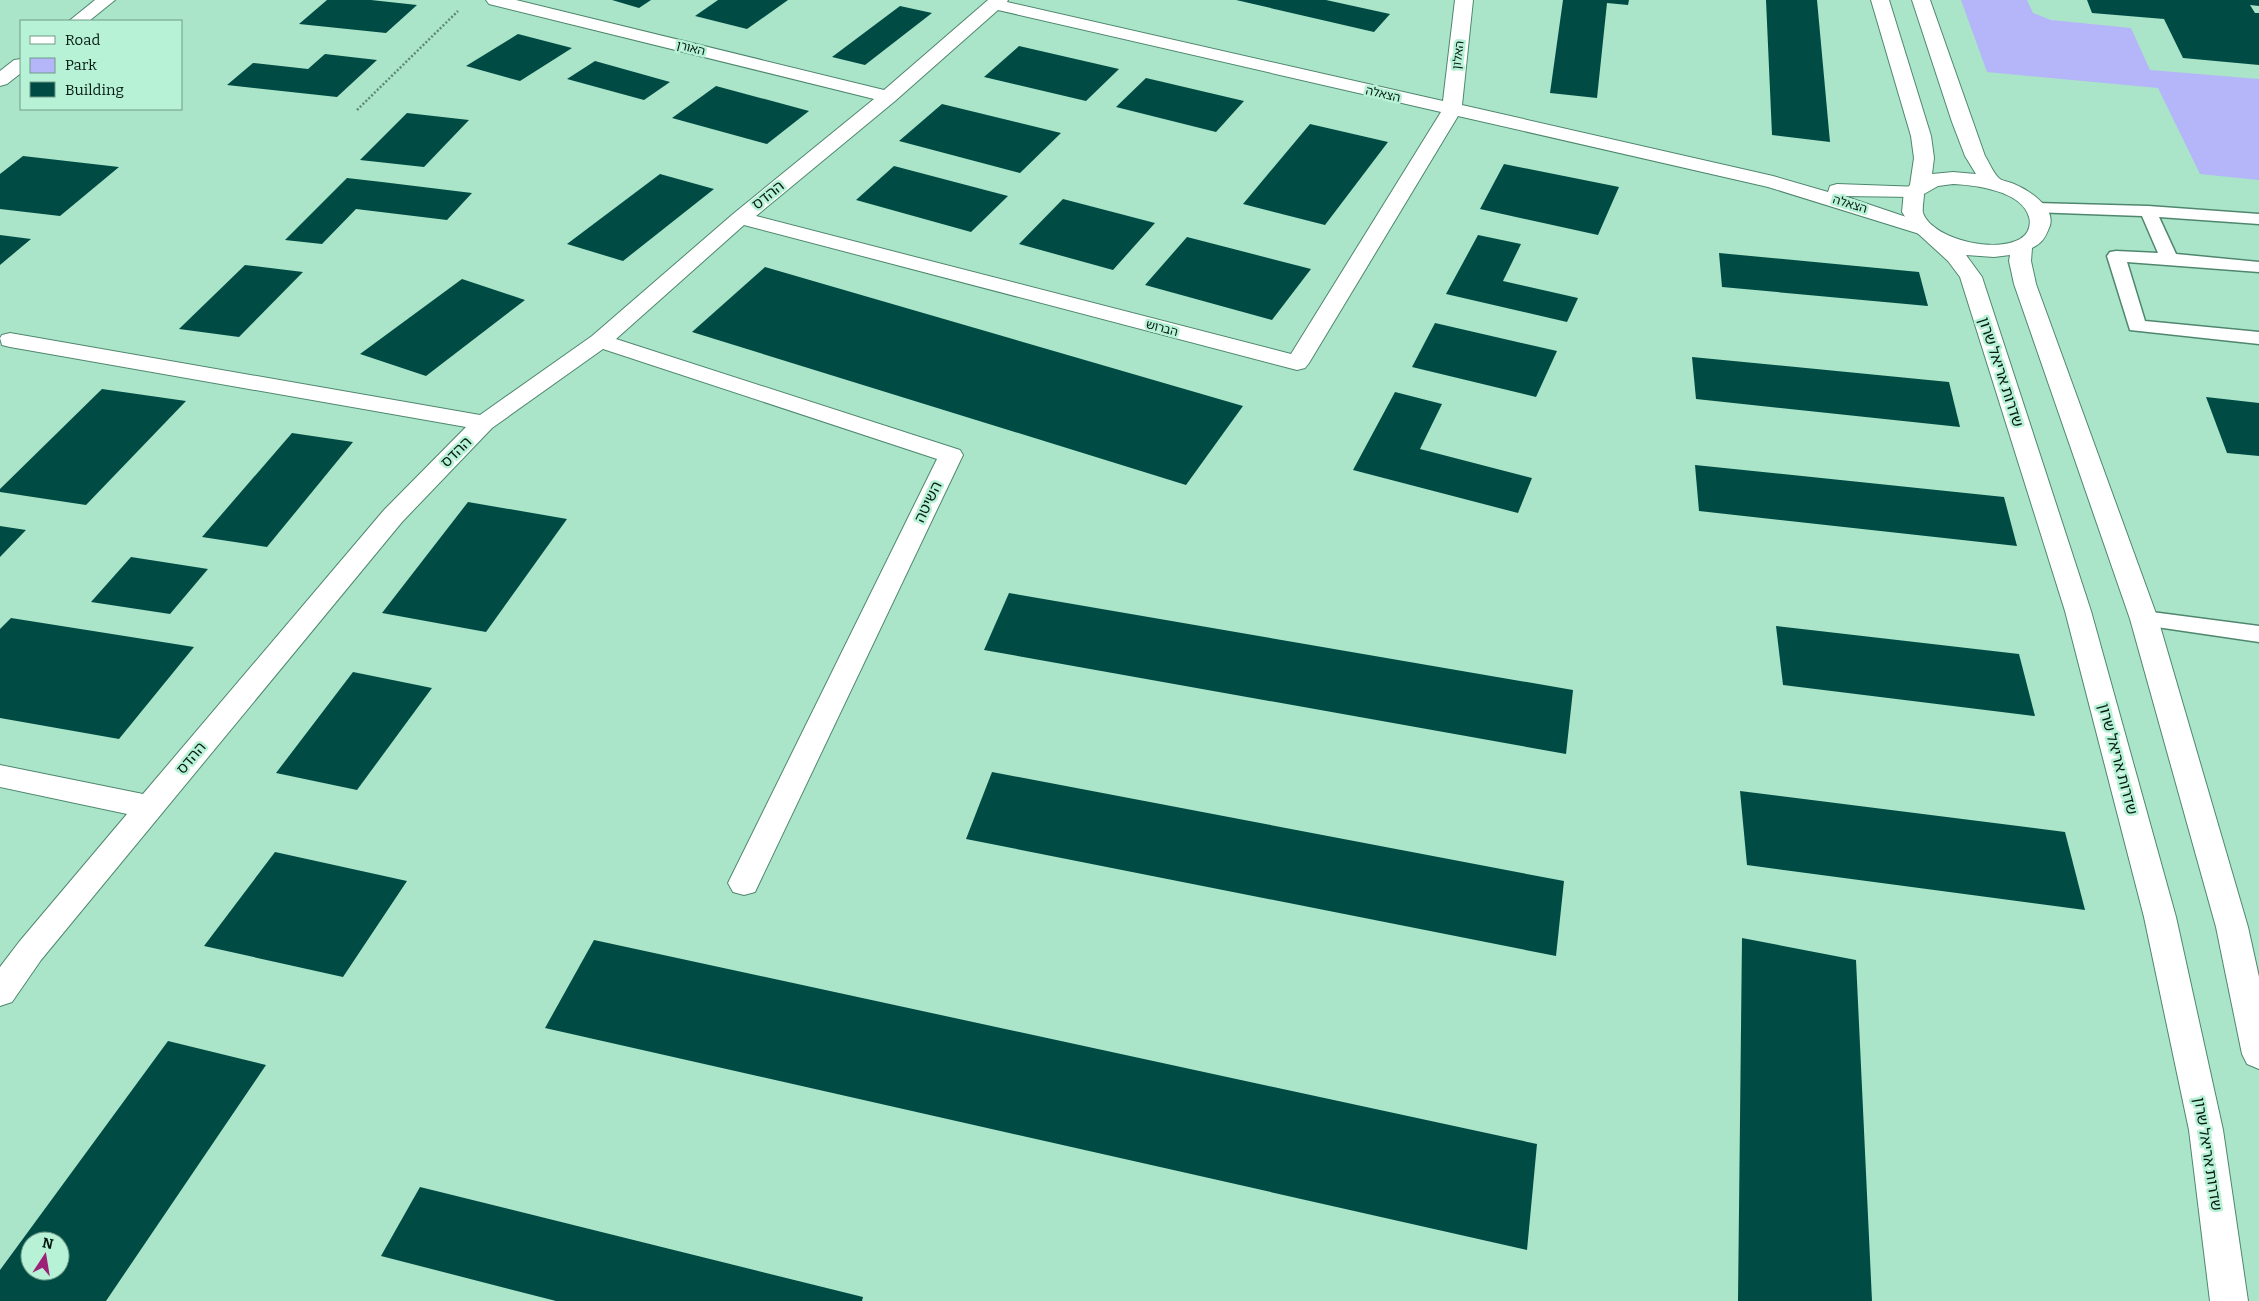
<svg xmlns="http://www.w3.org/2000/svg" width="2259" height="1301" viewBox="0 0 2259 1301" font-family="Bitter,'Noto Sans Hebrew',serif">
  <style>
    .green { fill: #b5b5f9 }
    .building { fill: #004c45; fill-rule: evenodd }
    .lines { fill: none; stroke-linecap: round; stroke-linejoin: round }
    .lane-casing { stroke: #4f876e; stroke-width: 3 }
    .street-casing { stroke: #4f876e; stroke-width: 2 }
    .secondary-casing { stroke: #4f876e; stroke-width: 2 }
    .path { stroke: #5f8976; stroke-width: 2.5; stroke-dasharray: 2 2; stroke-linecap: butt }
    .lane { fill: #fff; fill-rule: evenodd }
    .street { fill: #fff; fill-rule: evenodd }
    .secondary { fill: #fff; fill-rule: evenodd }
    .labels { text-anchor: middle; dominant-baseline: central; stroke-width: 5; stroke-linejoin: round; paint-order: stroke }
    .far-street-label { font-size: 12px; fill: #041a11; stroke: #b7f2d6 }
    .street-label { font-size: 15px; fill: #041a11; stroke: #b7f2d6 }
  </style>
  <rect width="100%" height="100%" fill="#aae5c9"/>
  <path class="green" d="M1961,0h66l6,13 18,7 80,8 19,42 109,9v101l-59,-6 -42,-86 -171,-16z"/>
  <g class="building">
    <path d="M327,0h44l46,5 -31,28 -87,-9z"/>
    <path d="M612,0h39l-12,8z"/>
    <path d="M718,0h70l-41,29 -52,-13z"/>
    <path d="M1236,0h90l64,14 -16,18z"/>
    <path d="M1563,0h66l-1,5 -21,-2 -10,95 -47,-5z"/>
    <path d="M1766,0h51l13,142 -58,-7z"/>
    <path d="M2087,0h172v6l-9,-1 5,8h4v52l-76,-7 -19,-39 -72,-6z"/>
    <path d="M900,6l32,7 -67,52 -33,-8z"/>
    <path d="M518,34l54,14 -52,33 -54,-15z"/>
    <path d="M1019,46l100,23 -33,32 -102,-24z"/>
    <path d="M325,54l52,6 -40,37 -110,-12 26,-22 55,6z"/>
    <path d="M595,61l75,21 -26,18 -77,-21z"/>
    <path d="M1146,78l98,23 -28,31 -100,-25z"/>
    <path d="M716,86l93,25 -42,33 -95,-26z"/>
    <path d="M942,104l119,29 -41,40 -121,-32z"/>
    <path d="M407,113l62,7 -45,47 -64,-7z"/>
    <path d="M1310,124l78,18 -63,83 -82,-21z"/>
    <path d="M23,156l96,11 -59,49 -60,-7v-35z"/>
    <path d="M1504,164l115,23 -21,48 -118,-26z"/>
    <path d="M894,166l114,30 -37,36 -115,-32z"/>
    <path d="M660,174l54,15 -91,72 -56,-17z"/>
    <path d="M347,178l35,4 90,11 -25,27 -91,-11 -34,35 -37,-4z"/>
    <path d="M1063,199l92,24 -42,47 -94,-26z"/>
    <path d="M0,235l31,4 -31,26z"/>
    <path d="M1478,235l43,9 -18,37 75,17 -11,24 -121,-28z"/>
    <path d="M1187,237l124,32 -39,51 -127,-35z"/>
    <path d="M1719,253l200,19 9,34 -206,-19z"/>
    <path d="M245,265l58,7 -64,65 -60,-8z"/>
    <path d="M765,267l478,139 -57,79 -494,-153z"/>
    <path d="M462,279l63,21 -99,76 -66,-22z"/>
    <path d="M1435,323l122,28 -21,46 -124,-30z"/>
    <path d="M1692,357l257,25 11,45 -264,-28z"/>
    <path d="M102,389l84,12 -100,104 -86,-13v-3z"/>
    <path d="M1395,392l47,12 -22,45 112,29 -14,35 -165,-43z"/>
    <path d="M2206,397l53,6v53l-32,-3z"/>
    <path d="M292,433l61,9 -86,105 -65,-10z"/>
    <path d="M1695,465l309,32 13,49 -318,-35z"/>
    <path d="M468,502l99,17 -81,113 -104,-19z"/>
    <path d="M0,526l26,4 -26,27z"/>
    <path d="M131,557l77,12 -38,45 -79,-12z"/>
    <path d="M1009,593l564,97 -7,64 -582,-104z"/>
    <path d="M11,618l183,29 -75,92 -119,-21v-89z"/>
    <path d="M1776,626l243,28 16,62 -252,-31z"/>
    <path d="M353,672l79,16 -75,102 -81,-17z"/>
    <path d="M992,772l572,109 -8,75 -590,-117z"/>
    <path d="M1740,791l325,41 20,78 -338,-45z"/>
    <path d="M275,852l132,29 -64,96 -139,-31z"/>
    <path d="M1742,938l114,22 16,341h-134z"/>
    <path d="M594,940l943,204 -10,106 -982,-222z"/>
    <path d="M168,1041l98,24 -160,236h-106v-31zM30,1241h30v30h-30z"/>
    <path d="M420,1187l443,110 -1,4h-306l-175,-45z"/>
  </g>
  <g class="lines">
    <defs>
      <g id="lane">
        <path d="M2035,203l113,3 111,8v10l-100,-7 17,37 83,8v10l-132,-10 18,59 114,11v12l-129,-14 -23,-74 3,-4 6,-1 42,2 -16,-37 -113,-4 -2,-4 2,-4z"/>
        <path d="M2144,611l115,15v16l-123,-18 -3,-5 3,-5z"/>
      </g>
      <g id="street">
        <path d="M95,0h20l-26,21h-20z"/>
        <path d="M486,0h30l368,90 104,-90h20l-1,2 436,99 12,-101h18l-11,105 311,71 55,16 2,-6 7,-2 84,3 3,4 -3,4 -7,2 -70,-1 89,30 4,4 -4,4 -7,2 -158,-49 -310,-71 -149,247 -4,5 -8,2 -553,-145 -128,114 344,111 3,5 -208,437 -11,3 -11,-3 -5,-9 209,-424 -334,-110 -111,79 -90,94 -361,438 -29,42 -12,4v-39l19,-25 108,-128 -127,-27v-22l143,29 241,-284 82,-83 -456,-80 -8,-2 -2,-7 2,-3 8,-2 470,82 112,-79 141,-122 141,-115 -385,-95zM998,10l443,102 -150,242 -535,-138 139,-115z"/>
        <path d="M21,59v14l-14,11 -7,2v-15l14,-11z"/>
      </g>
      <path id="secondary" d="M1871,0h18l42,136 3,22 -2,16 21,-2 23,2 -11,-18 -13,-34 -40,-122h18l55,156c4,6 9,19 15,23 3,2 10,3 14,5 15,6 44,25 35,44 -4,10 -7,15 -17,20l-1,13 5,23 122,335 90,308 11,50v92l-12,-5 -5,-10 -26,-127 -86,-308 -116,-335 -5,-23 1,-6 -16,2 -28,-2 16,22 109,334 85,306 47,213 25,171h-38l-21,-171 -45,-213 -79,-306 -105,-334 -12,-16 -35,-32 -11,-17 2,-21 6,-6 4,-27 -3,-22zM1953,184c23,1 69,7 76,33 2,6 0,14 -4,18 -20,21 -92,6 -102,-22 -1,-5 1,-14 1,-19l14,-8z"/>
    </defs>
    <use href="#lane" class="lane-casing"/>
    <use href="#street" class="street-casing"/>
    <use href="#secondary" class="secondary-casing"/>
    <path class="path" d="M357,110l101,-99"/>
    <use href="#lane" class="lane"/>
    <use href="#street" class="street"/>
    <use href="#secondary" class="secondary"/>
  </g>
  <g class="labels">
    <g class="far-street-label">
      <text transform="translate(691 48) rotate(14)">האורן</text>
      <text transform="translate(1458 55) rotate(-83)">האלון</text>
      <text transform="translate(1383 94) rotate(13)">הצאלה</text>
      <text transform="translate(1850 204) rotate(17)">הצאלה</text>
      <text transform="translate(1162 328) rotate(15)">הברוש</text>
    </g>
    <g class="street-label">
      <text transform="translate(768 195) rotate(-39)">ההדס</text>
      <text transform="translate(2001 372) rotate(72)">שדרות אריאל שרון</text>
      <text transform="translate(456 452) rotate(-45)">ההדס</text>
      <text transform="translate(928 502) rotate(-64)">השיטה</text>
      <text transform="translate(191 758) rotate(-50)">ההדס</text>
      <text transform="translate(2118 759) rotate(75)">שדרות אריאל שרון</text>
      <text transform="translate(2208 1154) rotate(81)">שדרות אריאל שרון</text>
    </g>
  </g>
  <rect x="20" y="20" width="162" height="90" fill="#b7f2d6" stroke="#6f9c87"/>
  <rect x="30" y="36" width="25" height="8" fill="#ffffff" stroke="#6f9c87"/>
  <text x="65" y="45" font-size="15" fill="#041a11">Road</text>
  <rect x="30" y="58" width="25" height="15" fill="#b5b5f9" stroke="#6f9c87"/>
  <text x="65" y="70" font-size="15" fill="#041a11">Park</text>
  <rect x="30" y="82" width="25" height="15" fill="#004c45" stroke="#6f9c87"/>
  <text x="65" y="95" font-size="15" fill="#041a11">Building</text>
  <g transform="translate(45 1256) rotate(12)"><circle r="24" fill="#b7f2d6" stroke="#6f9c87"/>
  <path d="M0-4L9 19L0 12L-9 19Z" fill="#9d2176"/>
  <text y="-8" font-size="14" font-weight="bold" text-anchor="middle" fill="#041a11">N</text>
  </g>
</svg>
